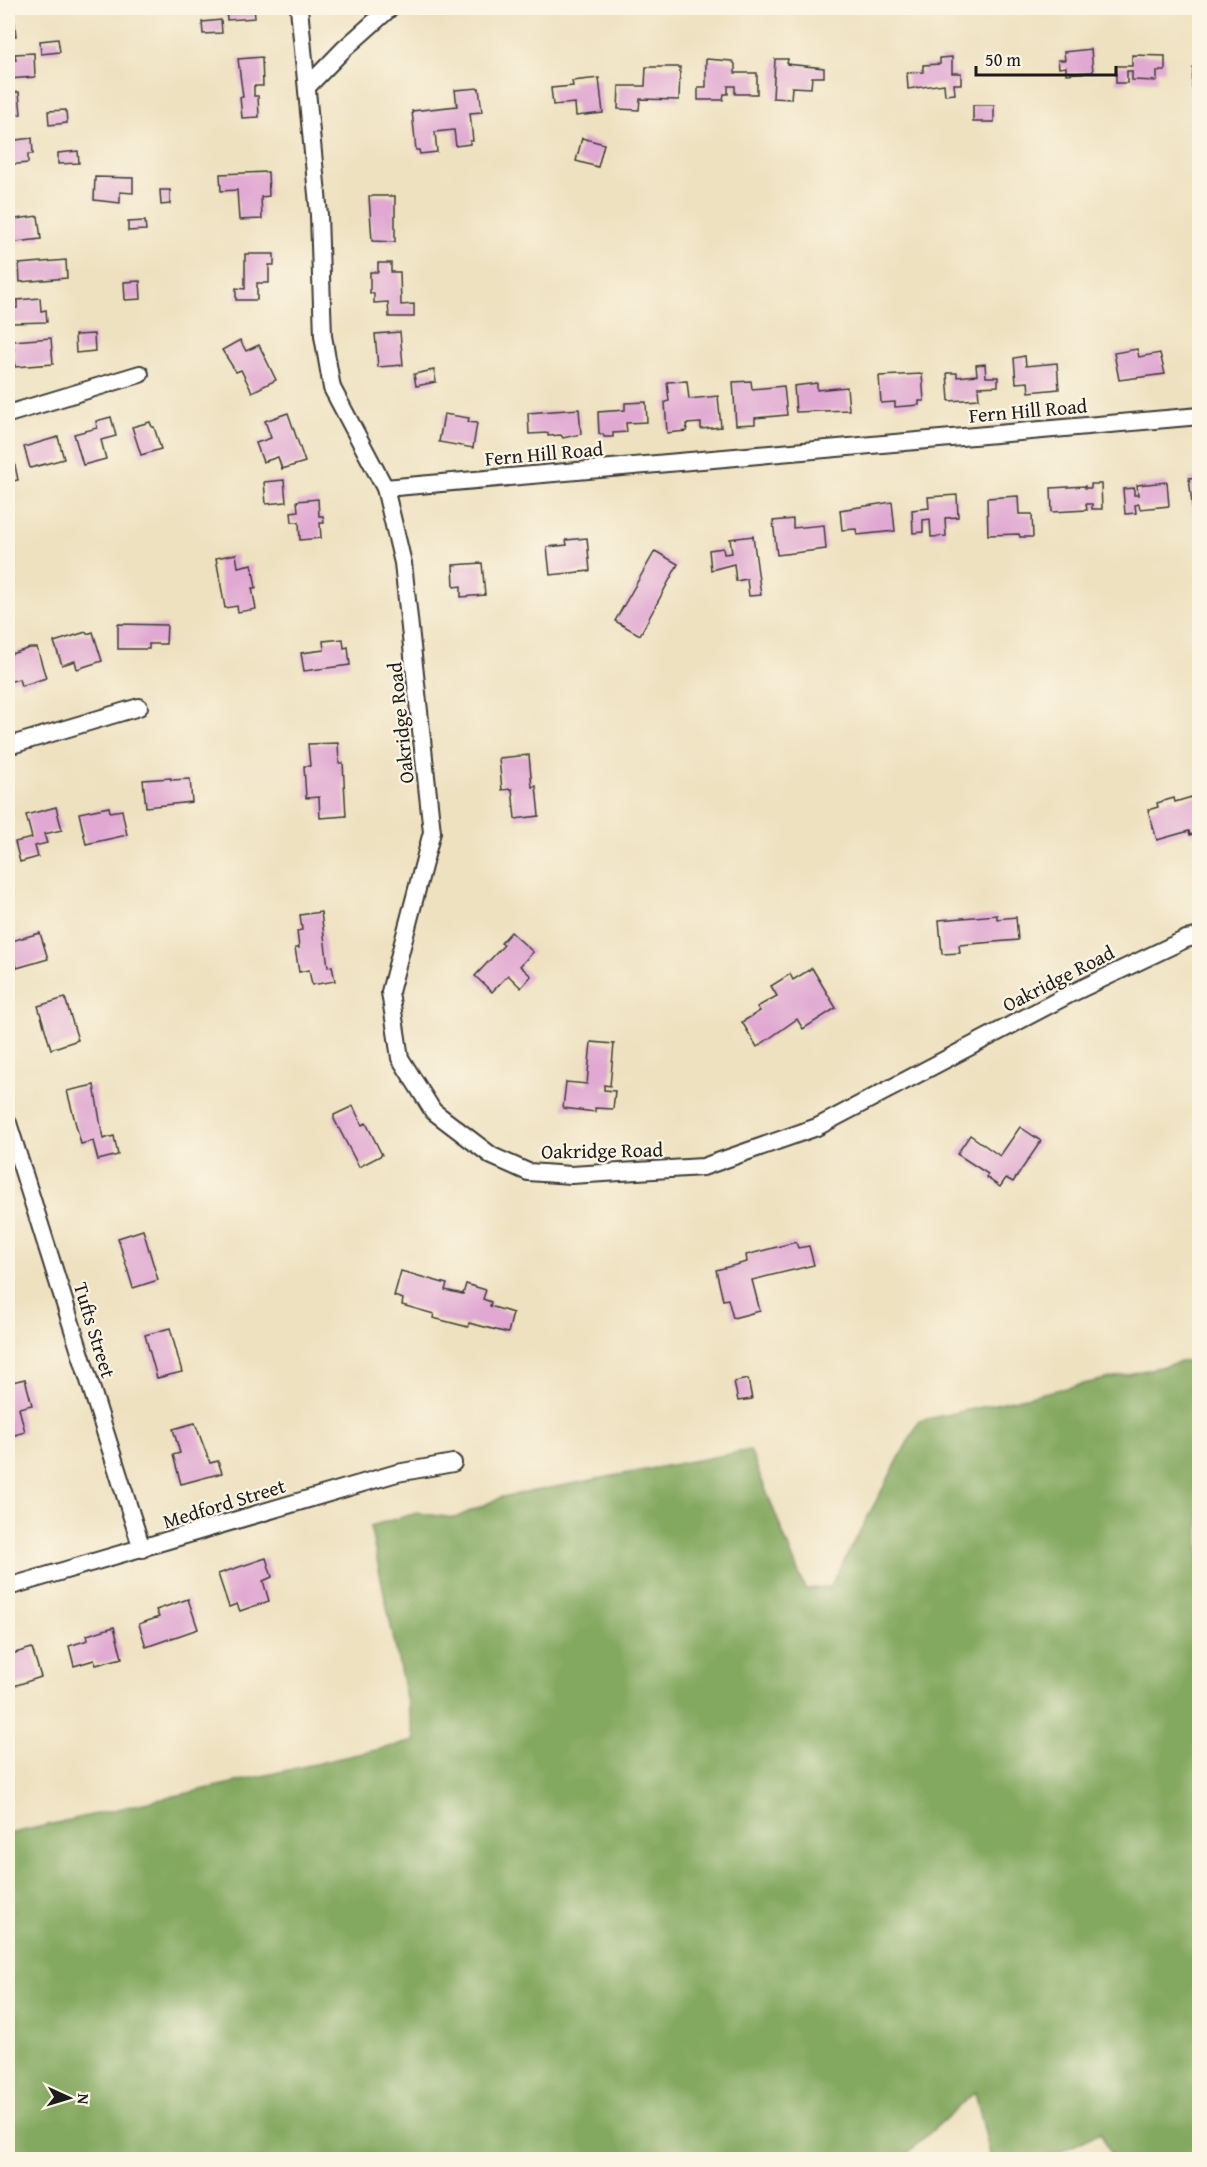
<svg xmlns="http://www.w3.org/2000/svg" width="1207" height="2167" viewBox="0 0 1207 2167" font-family="'Gentium Book Plus',serif">
  <style>
    .forest { fill: #83a85e; stroke: #50623d; stroke-width: 1.5 }
    .building { fill: #e0a8d2 }
    .lines { fill: none; stroke-linecap: round; stroke-linejoin: round }
    .street-casing { stroke: #3c3a35; stroke-width: 20 }
    .street { stroke: #fff; stroke-width: 16 }
    .labels { text-anchor: middle; dominant-baseline: central; stroke-width: 4.5; stroke-linejoin: round; paint-order: stroke }
    .street-label { font-size: 20px; fill: #1c1c1c; stroke: #fcf5e5 }
  </style>
  <rect width="100%" height="100%" fill="#fcf5e5"/>
  <filter id="ink" filterUnits="userSpaceOnUse"><feTurbulence type="fractalNoise" baseFrequency=".0167" numOctaves="2"/><feDisplacementMap in="SourceGraphic" scale="12" xChannelSelector="R" yChannelSelector="G"/><feConvolveMatrix kernelMatrix="1 2 1 2 8 2 1 2 1" color-interpolation-filters="sRGB"/></filter>
  <filter id="wash" filterUnits="userSpaceOnUse"><feTurbulence type="fractalNoise" baseFrequency=".008" numOctaves="4" result="noise"/><feDisplacementMap in="SourceGraphic" scale="24" xChannelSelector="R" yChannelSelector="G"/><feGaussianBlur stdDeviation="1.35" result="paint"/><feColorMatrix in="noise" values="0 0 0 0 0 0 0 0 0 0 0 0 0 0 0 0 0 1.4 0 .05"/><feComposite in="paint" operator="in"/></filter>
  <g filter="url(#wash)">
    <rect width="100%" height="100%" fill="#eee1c0"/>
    <path class="forest" d="M1199,1358v801h-85l-14,-26 -54,26h-55l-16,-67 -74,67h-893v-325l407,-93 -45,-215 47,-13 38,5 47,-21 248,-47 55,139 25,-2 89,-166z"/>
    <g id="blocks">
      <g class="building">
        <path d="M8,8h5l3,28 -8,1z"/>
        <path d="M226,8h28l1,10 -28,2z"/>
        <path d="M221,20l1,13 -19,1 -1,-12z"/>
        <path d="M58,39l2,13 -19,2 -1,-13z"/>
        <path d="M1091,49l2,23 -27,2v-7l-7,1 -1,-8h7l-1,-8z"/>
        <path d="M34,53l1,24 -27,2v-19h8l-1,-6z"/>
        <path d="M1132,55l33,1v15h-8v10l-25,-1v-9h-5v12h-11v-17h16z"/>
        <path d="M262,57l1,29h-9v10h4l1,21 -17,1 -2,-21h3l-5,-38z"/>
        <path d="M952,57v16h9v11h-7l1,10 -10,1 -1,-11 -36,5 -1,-16 16,-1v-7l17,-1v-6z"/>
        <path d="M706,59l26,2 3,3v9h22v21h-22v-8h-7v8h-4l-1,6h-25v-13h8z"/>
        <path d="M775,59h13l-1,5 37,4v9h-12l-1,11 -19,-1 -1,12 -18,-1z"/>
        <path d="M646,67h34l-1,33 -39,-1 -1,11 -21,-1 1,-23h26z"/>
        <path d="M1193,68h7v21l-8,-1z"/>
        <path d="M599,78l4,35 -27,3 -1,-13 -22,2 -2,-17 22,-2 -1,-5z"/>
        <path d="M479,88l3,24 -12,1 3,28h-3v3l-14,2 -2,-16 -19,2 2,20 -17,2 -1,-4h-3l-4,-39 45,-5 -2,-16z"/>
        <path d="M19,92l2,22 -13,1v-22z"/>
        <rect x="973" y="105" width="21" height="17"/>
        <path d="M66,110l1,13 -18,2 -1,-14z"/>
        <path d="M32,138l1,16h-5v9l-20,2v-24z"/>
        <path d="M582,138l22,6 -6,23 -22,-6z"/>
        <path d="M78,151l1,12 -21,1v-11z"/>
        <path d="M268,172l1,24 -8,1 1,22 -23,1 -2,-30 -16,1 -1,-17z"/>
        <path d="M95,177l38,1v15l-13,-1v11l-26,-3z"/>
        <path d="M160,190h10v14l-9,1z"/>
        <path d="M369,196h26v46l-23,-1z"/>
        <path d="M38,216l3,23 -33,4v-23z"/>
        <path d="M145,221l1,9 -18,1v-9z"/>
        <path d="M245,254h29v11h-5v18h-12v17h-21v-12l9,1z"/>
        <path d="M66,260l1,18 -47,4 -1,-18z"/>
        <path d="M378,263h13v9h9l1,33 13,-1v13h-25l-1,-15 -14,1v-10h-4v-21h8z"/>
        <path d="M140,281l1,18 -16,1 -1,-18z"/>
        <path d="M40,298l1,13 5,-1 1,12 -36,1 -1,-15h7v-8z"/>
        <path d="M400,332l3,33 -25,2 -3,-33z"/>
        <path d="M94,334l1,17 -19,2 -1,-18z"/>
        <path d="M51,338l2,26 -38,3 -2,-26z"/>
        <path d="M240,340l6,11 13,-6 17,35 -24,12 -11,-22 -5,2 -14,-22z"/>
        <path d="M1137,349l2,8 21,-4 5,21 -46,6 -5,-27z"/>
        <path d="M1025,356l1,10 31,-3 2,26 -30,3 -1,-10 -12,1 -2,-25z"/>
        <path d="M985,364l1,13h12v9l-20,1 1,12 -30,2 -2,-28h10v4l20,-2 -1,-10z"/>
        <path d="M434,370l2,12 -20,4 -2,-12z"/>
        <path d="M922,374l2,27h-5v4l-24,2v-5l-14,1 -2,-27z"/>
        <path d="M687,381l2,18 29,-3 3,31 -20,2v-6l-15,1 1,7 -20,2 -2,-31 4,-1 -2,-19z"/>
        <path d="M751,381l1,8 32,-3 3,29 -32,3v6l-19,1 -3,-43z"/>
        <path d="M817,383v7l30,-3 2,23 -53,2 -2,-26z"/>
        <path d="M646,402l1,20 -21,1 1,9 -14,1v4h-9l-1,-3h-4l-1,-22 27,-2v-7z"/>
        <path d="M579,409l2,25 -18,4 -2,-3 -13,1v-3l-19,1 -1,-21z"/>
        <path d="M288,413l17,49 -23,7 -4,-12 -15,5 -7,-19 15,-5 -6,-17z"/>
        <path d="M444,414l25,4 -1,4 9,1 -4,25 -34,-6z"/>
        <path d="M111,417l5,19 -15,4 5,19 -23,6 -9,-31 23,-6 -1,-7z"/>
        <path d="M150,422l2,5h2l7,22 -20,6 -9,-28z"/>
        <path d="M58,437l6,22 -34,9 -6,-21z"/>
        <path d="M8,446h3l7,34 -10,2z"/>
        <path d="M1200,477v35h-7l-4,-34z"/>
        <path d="M284,480l2,22 -20,2 -2,-22z"/>
        <path d="M1167,482l2,24 -29,3 -1,-5 -4,1 1,8 -11,1 -2,-25 11,-1v7h4l-1,-10z"/>
        <path d="M1091,484h10l1,25h-10v-5h-6l1,6 -35,2 -1,-24 34,-2v2h6z"/>
        <path d="M957,495l1,22 -13,1 1,18 -15,1 -1,-18 -7,1v12l-10,1 -1,-23 17,-2 -1,-11z"/>
        <path d="M1018,496l1,18h13l1,23h-13l-1,-3 -31,1 -1,-37z"/>
        <path d="M318,499l1,17h4l1,7h-4l1,15 -21,2 -1,-18h-7l-1,-10 7,-1 -1,-10z"/>
        <path d="M892,502l3,29 -38,4 -1,-6 -14,1 -2,-20z"/>
        <path d="M793,519v9l31,-3 2,24 -49,6 -4,-34z"/>
        <path d="M753,536l8,59 -12,1 -2,-17 -11,2 -2,-17 -23,6 -2,-20 14,-2 1,6 8,-1 -2,-14z"/>
        <path d="M587,538l3,33 -40,4 -3,-28 20,-2 -1,-5z"/>
        <path d="M655,551l23,13 -38,71 -25,-14z"/>
        <path d="M236,554l2,13 14,-3 4,24h-4l4,21 -18,3 -1,-6 -12,2 -9,-50z"/>
        <path d="M482,563l3,32 -24,2v-11l-7,1 -1,-22z"/>
        <path d="M118,624l49,1 -1,19h-17v5h-31z"/>
        <path d="M86,632l1,2 6,-2 9,29 -25,8 -2,-8 -13,4 -8,-23z"/>
        <path d="M343,639l1,9 4,-1 2,18 -46,6 -3,-18 23,-3 -1,-9z"/>
        <path d="M30,648h7l9,30 -25,8 -2,-7 -11,3v-27z"/>
        <path d="M338,743l1,20h4l3,53 -26,2 -1,-21 -13,1 -2,-32h6l-2,-22z"/>
        <path d="M529,755l3,32 4,-1 3,30 -24,3 -3,-30 -10,1 -3,-32z"/>
        <path d="M171,778v2l19,-1 2,23 -46,5 -3,-27z"/>
        <path d="M1198,795l2,37 -10,3 -1,-4 -32,9 -9,-30 10,-3 -1,-4 17,-5 1,4z"/>
        <path d="M56,807l6,23 -18,4 3,9 -12,3 3,11 -18,5 -5,-20 17,-4 -6,-23z"/>
        <path d="M109,807l1,5 12,-2 5,25 -41,9 -7,-31z"/>
        <path d="M321,912l7,55 4,-1 3,15 -23,4 -3,-15 -10,2 -4,-24h4l-2,-17 5,-1 -2,-15z"/>
        <path d="M997,915v4l19,-2 2,23 -59,5 1,8 -18,1 -3,-34z"/>
        <path d="M511,932l22,20 -13,14 11,10 -10,12 -13,-13 -16,17 -17,-16 29,-31 -3,-2z"/>
        <path d="M40,933l8,26 -31,9 -1,-4 -8,2v-24z"/>
        <path d="M812,968l24,40 -33,21 -6,-10 -40,28 -15,-25 18,-11 -3,-4 20,-11 -6,-10 19,-12 3,6z"/>
        <path d="M65,998l13,42 -27,9 -13,-43z"/>
        <path d="M591,1042l23,2 -4,42 -6,-1v5l11,1 -2,18 -18,-1v4l-32,-4 3,-26 21,2z"/>
        <path d="M94,1085l9,54 11,-3 4,19 -20,5 -5,-19 -12,3 -14,-53z"/>
        <path d="M353,1106l9,19 4,-2 16,32 -23,12 -25,-48v-4z"/>
        <path d="M1020,1127l21,14 -28,41 -7,-4 -6,9 -14,-10 2,-3 -31,-20 13,-19 30,21z"/>
        <path d="M143,1230l15,50 -25,8 -15,-50z"/>
        <path d="M796,1242l2,6 11,-2 5,19 -62,15 8,31 -27,7 -5,-19 -5,1 -7,-30 31,-8 -1,-7z"/>
        <path d="M401,1271l46,13 -2,6 18,4 3,-10 20,6 -3,9 8,3 -1,4 23,7 -5,20 -39,-10 -1,4 -35,-9 1,-4 -32,-9 1,-6 -9,-3z"/>
        <path d="M170,1328l12,44 -25,6 -12,-43z"/>
        <path d="M25,1379l7,26 -13,3 6,24 -17,5v-54z"/>
        <path d="M748,1379l4,20 -14,2 -4,-19z"/>
        <path d="M195,1423l15,40 8,-2 4,12 -41,11 -8,-29 7,-2 -7,-24z"/>
        <path d="M266,1558l6,19 -9,4 6,20 -29,10 -3,-7 -8,3 -11,-33z"/>
        <path d="M188,1599l10,30 -52,18 -7,-23 20,-7 -3,-7z"/>
        <path d="M114,1627l8,31 -26,7 -2,-5 -20,6 -5,-20 19,-6 -1,-5z"/>
        <path d="M32,1648l9,29 -33,11v-33z"/>
      </g>
    </g>
  </g>
  <g filter="url(#ink)">
    <use href="#blocks" fill-opacity="0" stroke="#3c3a35" stroke-width="1.5"/>
    <g class="lines">
      <defs>
        <g id="street">
          <path d="M299,8l20,207 4,121 9,52 53,100 18,75 29,269 -42,160 10,66 33,53 59,45 36,16 43,3 132,-8 114,-40 253,-133 116,-55 14,-3"/>
          <path d="M307,87l37,-38 46,-41"/>
          <path d="M8,414l132,-40"/>
          <path d="M385,488l815,-72"/>
          <path d="M8,746l131,-39"/>
          <path d="M8,1123l134,426"/>
          <path d="M8,1587l389,-114 56,-10"/>
        </g>
      </defs>
      <use href="#street" class="street-casing"/>
      <use href="#street" class="street"/>
    </g>
  </g>
  <g class="labels">
    <g class="street-label">
      <text transform="translate(1028 410) rotate(-5)">Fern Hill Road</text>
      <text transform="translate(544 453) rotate(-5)">Fern Hill Road</text>
      <text transform="translate(400 723) rotate(-96)">Oakridge Road</text>
      <text transform="translate(1058 978) rotate(-27)">Oakridge Road</text>
      <text transform="translate(602 1150) rotate(-1)">Oakridge Road</text>
      <text transform="translate(95 1330) rotate(73)">Tufts Street</text>
      <text transform="translate(224 1503) rotate(-17)">Medford Street</text>
    </g>
  </g>
  <rect width="1207" height="2167" fill="none" stroke="#fcf5e5" stroke-width="30"/>
  <g transform="translate(69 2098) rotate(94)" stroke="#fcf5e5" stroke-width="4.5" paint-order="stroke">
  <path d="M0-4.5L10 22L0 15L-10 22Z" fill="#1c1c1c"/>
  <text y="-9" font-size="16" font-weight="bold" text-anchor="middle" fill="#1c1c1c">N</text>
  </g>
  <path d="M976 66v9h140v-9" fill="none" stroke="#1c1c1c" stroke-width="3"/>
  <text x="985" y="66" font-size="18" fill="#1c1c1c" stroke="#fcf5e5" stroke-width="4.5" paint-order="stroke">50 m</text>
</svg>
